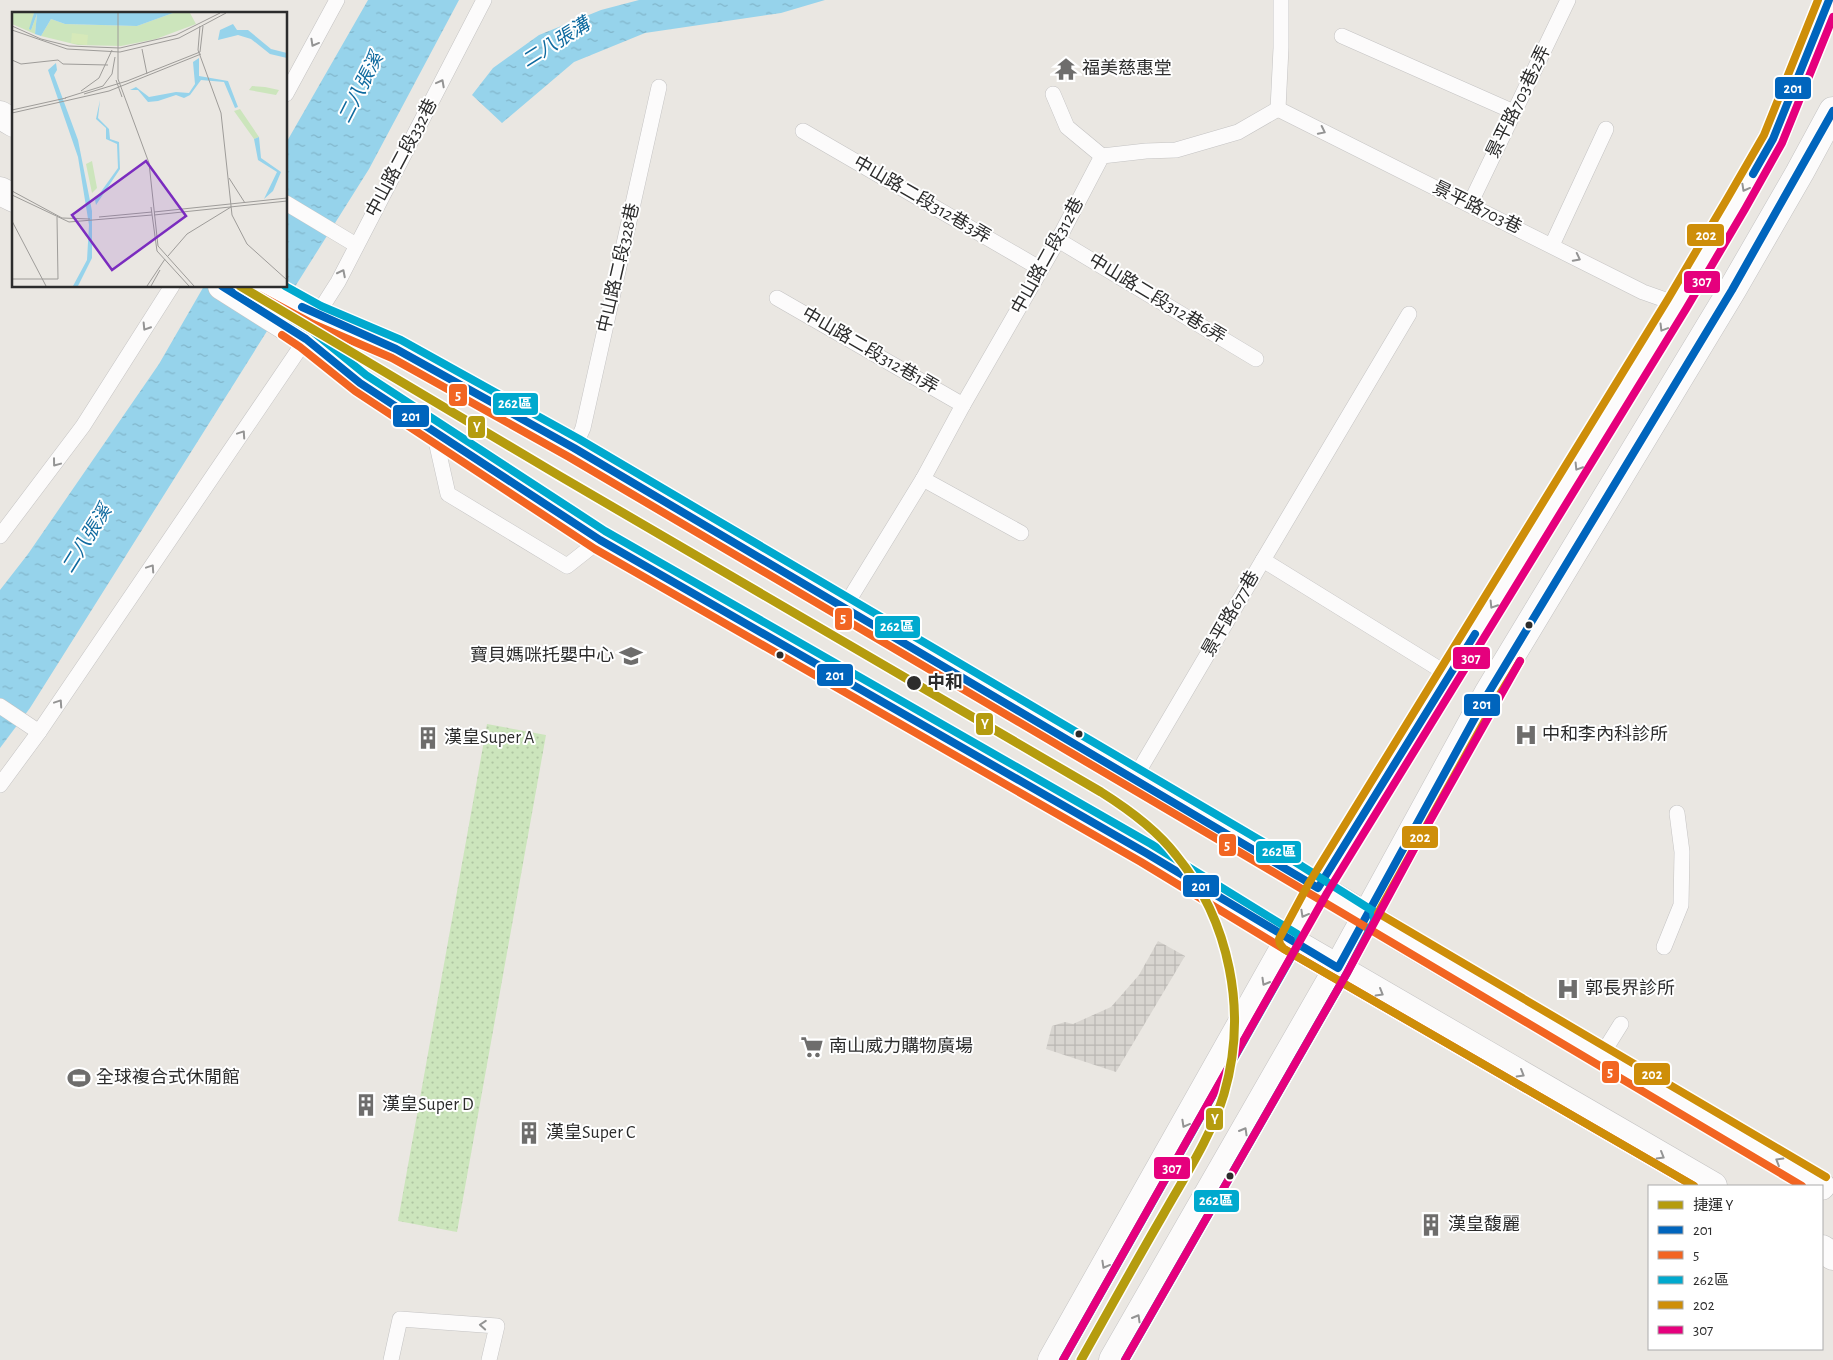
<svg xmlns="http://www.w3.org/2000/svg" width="1833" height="1360" viewBox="0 0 1833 1360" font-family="'Alegreya Sans','Noto Sans TC',sans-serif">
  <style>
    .park { fill: url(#park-dots) }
    .plaza { fill: url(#plaza-grid) }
    .water { fill: url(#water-ripples) }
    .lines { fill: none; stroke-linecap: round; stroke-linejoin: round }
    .lane-casing { stroke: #c4c3c3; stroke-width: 16 }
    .secondary-casing { stroke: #c4c3c3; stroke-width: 29 }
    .lane { stroke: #fcfbfb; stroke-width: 15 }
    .secondary { stroke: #fcfbfb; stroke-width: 28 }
    .bus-1-casing { stroke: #fff; stroke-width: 11 }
    .bus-2-casing { stroke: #fff; stroke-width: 11 }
    .bus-3-casing { stroke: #fff; stroke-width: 11 }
    .bus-4-casing { stroke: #fff; stroke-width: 11 }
    .bus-5-casing { stroke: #fff; stroke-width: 11 }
    .bus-1 { stroke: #0065bd; stroke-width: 8 }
    .bus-2 { stroke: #f26522; stroke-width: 8 }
    .bus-3 { stroke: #00a9ce; stroke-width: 8 }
    .bus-4 { stroke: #ce8e09; stroke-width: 8 }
    .bus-5 { stroke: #e5007d; stroke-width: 8 }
    .metro-1-casing { stroke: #fff; stroke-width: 12 }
    .metro-1 { stroke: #b59c0f; stroke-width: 9 }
    .oneway { stroke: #949494 }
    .bus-dot { fill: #2c2c2c; stroke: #fff; stroke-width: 2 }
    .labels { text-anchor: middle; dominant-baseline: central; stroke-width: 4; stroke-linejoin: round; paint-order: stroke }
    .poi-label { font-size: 18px; fill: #2c2c2c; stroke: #fff; text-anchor: start }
    .street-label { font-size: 18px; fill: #2c2c2c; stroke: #fff }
    .stop-label { font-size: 18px; font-weight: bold; fill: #2c2c2c; stroke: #fff; text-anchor: start }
    .water-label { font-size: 19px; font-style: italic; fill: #0e6a9f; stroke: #fff }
    .inset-road { fill: none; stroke: #9e9c99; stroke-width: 1 }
    .view { fill: #7b2cbf; fill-opacity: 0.15; stroke: #7b2cbf; stroke-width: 2.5 }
    .inset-edge { fill: none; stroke: #2c2c2c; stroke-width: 2.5 }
    .line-badge { stroke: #fff; stroke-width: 2 }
    .badge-label { font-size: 14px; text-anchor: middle; font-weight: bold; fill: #fff }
  </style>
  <defs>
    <pattern id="park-dots" width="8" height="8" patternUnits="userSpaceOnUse" patternTransform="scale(1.25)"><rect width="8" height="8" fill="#cce5bc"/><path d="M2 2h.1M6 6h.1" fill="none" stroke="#afc5a2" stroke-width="1.8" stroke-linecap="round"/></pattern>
    <pattern id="plaza-grid" width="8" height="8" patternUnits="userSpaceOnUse" patternTransform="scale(1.25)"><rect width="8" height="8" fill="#d8d5d0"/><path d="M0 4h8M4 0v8" fill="none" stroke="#bab7b3"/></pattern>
    <pattern id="water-ripples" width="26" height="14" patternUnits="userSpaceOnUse" patternTransform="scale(1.25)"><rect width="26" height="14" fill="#96d3eb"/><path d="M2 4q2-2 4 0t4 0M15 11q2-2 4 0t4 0" fill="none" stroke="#81b5ca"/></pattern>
  </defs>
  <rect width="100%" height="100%" fill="#eae7e2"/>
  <path class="park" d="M487,724l59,11 -89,497 -59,-11z"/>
  <path class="plaza" d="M1158,941l27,15 -69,116 -70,-23 6,-23 13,-4 8,2 38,-17 28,-32z"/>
  <g class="water">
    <path d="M368,0h91l-90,169 -339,539 -30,40v-158l28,-36 131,-190 45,-78h82v-143z"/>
    <path d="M639,0h186l-44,13 -136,20 -71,29 -72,61 -30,-28 21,-27 46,-33 62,-25z"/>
  </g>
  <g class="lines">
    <defs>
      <g id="lane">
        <path d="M1342,36l172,76"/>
        <path d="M286,94l51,-94"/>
        <path d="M1053,94l14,33 35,29"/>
        <path d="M1278,109l365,183 34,12"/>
        <path d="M1278,109l3,-61v-48"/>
        <path d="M803,131l238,138"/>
        <path d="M286,203l70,42"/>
        <path d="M1470,204l98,-204"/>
        <path d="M1058,240l198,119"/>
        <path d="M1552,245l54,-116"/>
        <path d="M777,298l186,107"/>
        <path d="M434,432l14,62 119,72 33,-26"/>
        <path d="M574,448l9,-20 76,-341"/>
        <path d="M923,479l98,54"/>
        <path d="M0,536l83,-110 89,-140"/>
        <path d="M1263,560l146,-246"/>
        <path d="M844,608l79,-129 40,-74 95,-165 44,-84 44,-5 30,-1 62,-18 40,-23"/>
        <path d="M0,706l39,26"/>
        <path d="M1134,779l129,-219 186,115"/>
        <path d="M0,785l39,-53 267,-393 11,-24 21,-33 146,-282"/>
        <path d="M1664,947l17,-42 1,-53 -5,-39"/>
        <path d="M1601,1056l20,-32"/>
        <path d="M391,1360l9,-41 97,7 -8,34"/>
      </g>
      <g id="secondary">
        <path d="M0,115l14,8"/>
        <path d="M0,191l14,7"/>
        <path d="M222,286l84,53 54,44 240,157 546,313 143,87 424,246"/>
        <path d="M264,286l53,29 79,34 178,99 689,406 149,90 409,242"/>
        <path d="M1822,1249l11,7"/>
        <path d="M1052,1360l266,-472 359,-584 59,-100 37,-65 56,-139"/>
        <path d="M1113,1360l225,-392 151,-276 243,-402 68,-118 33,-61"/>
      </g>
    </defs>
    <use href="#lane" class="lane-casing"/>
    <use href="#secondary" class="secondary-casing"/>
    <use href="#lane" class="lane"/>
    <use href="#secondary" class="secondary"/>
    <defs>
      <g id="bus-1">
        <path d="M1753,174l20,-35 56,-139"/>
        <path d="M222,286l84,53 54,44 240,157 546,313 192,115 151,-276 243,-402 101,-179"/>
        <path d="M302,307l94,42 178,99 744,440 157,-254"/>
      </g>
      <g id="bus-2">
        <path d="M259,295l54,29 79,34 177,99 689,406 544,323"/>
        <path d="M282,335l18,12 55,44 240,158 546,313 143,87 410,237"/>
      </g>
      <g id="bus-3">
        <path d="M285,286l36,20 80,34 178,99 689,406 105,66 1,10 -27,52 -222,387"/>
        <path d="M292,319l20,12 54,44 239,156 546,313 146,90 2,5 -1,6 -235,415"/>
      </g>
      <g id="bus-4">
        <path d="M1520,661l-22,36 -120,216 448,264"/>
        <path d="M1694,1186l-410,-237 -4,-5 -1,-5 30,-56 359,-584 59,-100 37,-64 54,-135"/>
      </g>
      <g id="bus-5">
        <path d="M1063,1360l264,-467 359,-584 59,-100 37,-66 51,-126"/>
        <path d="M1125,1360l222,-387 67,-124 106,-188"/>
      </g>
    </defs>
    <use href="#bus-1" class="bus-1-casing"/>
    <use href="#bus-2" class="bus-2-casing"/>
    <use href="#bus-3" class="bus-3-casing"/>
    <use href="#bus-4" class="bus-4-casing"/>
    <use href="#bus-5" class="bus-5-casing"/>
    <use href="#bus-1" class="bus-1"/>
    <use href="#bus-2" class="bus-2"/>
    <use href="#bus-3" class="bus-3"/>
    <use href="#bus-4" class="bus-4"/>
    <use href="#bus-5" class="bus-5"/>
    <defs>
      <path id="metro-1" d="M240,286l318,189 543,317c27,17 55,37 75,63 54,66 72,157 48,239 -13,43 -39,82 -61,121 -28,48 -55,97 -82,145"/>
    </defs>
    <use href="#metro-1" class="metro-1-casing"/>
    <use href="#metro-1" class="metro-1"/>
  </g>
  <defs><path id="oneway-chevron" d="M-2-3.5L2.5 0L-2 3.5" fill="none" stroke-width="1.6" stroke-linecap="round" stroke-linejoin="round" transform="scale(1.25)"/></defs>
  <g class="oneway">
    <use href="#oneway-chevron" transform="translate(314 43) rotate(119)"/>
    <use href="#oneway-chevron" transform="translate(441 83) rotate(-62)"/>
    <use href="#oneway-chevron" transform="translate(1322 131) rotate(26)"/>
    <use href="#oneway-chevron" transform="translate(1745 188) rotate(119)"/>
    <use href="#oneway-chevron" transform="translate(1577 258) rotate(27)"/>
    <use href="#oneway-chevron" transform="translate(342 273) rotate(-63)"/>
    <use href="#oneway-chevron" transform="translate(146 327) rotate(122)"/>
    <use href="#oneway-chevron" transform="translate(1663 328) rotate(121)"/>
    <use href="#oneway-chevron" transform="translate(242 434) rotate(-56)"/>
    <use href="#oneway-chevron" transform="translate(56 463) rotate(127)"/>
    <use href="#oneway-chevron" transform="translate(1578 467) rotate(122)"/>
    <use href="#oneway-chevron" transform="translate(151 568) rotate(-56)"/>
    <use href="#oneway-chevron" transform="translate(1493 605) rotate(122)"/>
    <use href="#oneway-chevron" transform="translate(59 703) rotate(-56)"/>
    <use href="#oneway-chevron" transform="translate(1304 914) rotate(119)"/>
    <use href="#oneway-chevron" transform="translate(1265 982) rotate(120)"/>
    <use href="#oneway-chevron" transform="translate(1380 993) rotate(30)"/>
    <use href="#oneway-chevron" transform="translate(1521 1074) rotate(30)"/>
    <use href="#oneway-chevron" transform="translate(1185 1124) rotate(119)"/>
    <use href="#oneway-chevron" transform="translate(1244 1131) rotate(-60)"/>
    <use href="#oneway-chevron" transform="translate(1661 1156) rotate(30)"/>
    <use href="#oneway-chevron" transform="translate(1779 1161) rotate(-149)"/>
    <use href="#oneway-chevron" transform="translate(1105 1265) rotate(119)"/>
    <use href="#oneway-chevron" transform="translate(1137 1318) rotate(-60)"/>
    <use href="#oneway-chevron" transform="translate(483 1325) rotate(-176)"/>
  </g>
  <defs>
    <symbol id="temple-bare" viewBox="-9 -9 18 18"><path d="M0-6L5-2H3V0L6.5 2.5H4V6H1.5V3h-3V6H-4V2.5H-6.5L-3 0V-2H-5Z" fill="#6e6d6c" stroke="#fff" stroke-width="2.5" paint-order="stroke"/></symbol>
    <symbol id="school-bare" viewBox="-9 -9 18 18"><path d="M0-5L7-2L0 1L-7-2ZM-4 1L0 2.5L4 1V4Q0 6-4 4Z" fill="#6e6d6c" stroke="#fff" stroke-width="2.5" paint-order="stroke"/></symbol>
    <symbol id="hospital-bare" viewBox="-9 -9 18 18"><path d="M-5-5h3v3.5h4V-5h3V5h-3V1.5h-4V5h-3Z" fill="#6e6d6c" stroke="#fff" stroke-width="2.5" paint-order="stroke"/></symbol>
    <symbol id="building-bare" viewBox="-9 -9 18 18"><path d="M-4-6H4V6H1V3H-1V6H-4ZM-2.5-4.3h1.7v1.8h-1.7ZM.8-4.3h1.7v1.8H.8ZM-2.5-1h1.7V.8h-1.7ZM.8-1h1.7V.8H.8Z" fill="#6e6d6c" stroke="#fff" stroke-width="2.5" paint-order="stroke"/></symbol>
    <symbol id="supermarket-bare" viewBox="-9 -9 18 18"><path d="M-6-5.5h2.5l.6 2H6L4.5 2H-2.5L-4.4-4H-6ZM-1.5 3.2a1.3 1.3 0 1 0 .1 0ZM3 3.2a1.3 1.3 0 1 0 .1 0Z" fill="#6e6d6c" stroke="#fff" stroke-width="2.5" paint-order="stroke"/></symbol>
    <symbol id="stadium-bare" viewBox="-9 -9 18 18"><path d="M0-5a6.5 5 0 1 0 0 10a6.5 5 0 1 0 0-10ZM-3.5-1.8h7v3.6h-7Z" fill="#6e6d6c" stroke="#fff" stroke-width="2.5" paint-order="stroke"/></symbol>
  </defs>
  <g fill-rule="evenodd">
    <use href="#temple-bare" x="1050" y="53" width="32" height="32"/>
    <use href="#school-bare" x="615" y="640" width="32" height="32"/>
    <use href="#hospital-bare" x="1510" y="719" width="32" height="32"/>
    <use href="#building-bare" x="412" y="722" width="32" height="32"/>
    <use href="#hospital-bare" x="1552" y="973" width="32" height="32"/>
    <use href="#supermarket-bare" x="796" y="1031" width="32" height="32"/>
    <use href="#stadium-bare" x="63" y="1062" width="32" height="32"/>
    <use href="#building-bare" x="350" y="1089" width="32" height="32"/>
    <use href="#building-bare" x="513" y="1117" width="32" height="32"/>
    <use href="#building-bare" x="1415" y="1209" width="32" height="32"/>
  </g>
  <g class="bus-dot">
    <circle cx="1529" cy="625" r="4.5"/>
    <circle cx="780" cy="655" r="4.5"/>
    <circle cx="914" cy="683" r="8"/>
    <circle cx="1079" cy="734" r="4.5"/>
    <circle cx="1230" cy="1176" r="4.5"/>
  </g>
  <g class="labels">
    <g class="poi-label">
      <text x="1082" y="69">福美慈惠堂</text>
      <text x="614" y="656" text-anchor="end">寶貝媽咪托嬰中心</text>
      <text x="1542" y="735">中和李內科診所</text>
      <text x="444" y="738">漢皇Super A</text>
      <text x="1585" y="989">郭長界診所</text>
      <text x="829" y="1047">南山威力購物廣場</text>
      <text x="96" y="1078">全球複合式休閒館</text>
      <text x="382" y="1105">漢皇Super D</text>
      <text x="546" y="1133">漢皇Super C</text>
      <text x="1448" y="1225">漢皇馥麗</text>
    </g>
    <g class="street-label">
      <text transform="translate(1519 102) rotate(-64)">景平路703巷2弄</text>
      <text transform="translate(402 158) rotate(-62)">中山路二段332巷</text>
      <text transform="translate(922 200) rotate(30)">中山路二段312巷3弄</text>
      <text transform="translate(1477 208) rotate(26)">景平路703巷</text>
      <text transform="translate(1048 256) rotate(-61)">中山路二段312巷</text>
      <text transform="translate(619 268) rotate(-77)">中山路二段328巷</text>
      <text transform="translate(1157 299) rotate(31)">中山路二段312巷6弄</text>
      <text transform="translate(870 351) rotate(30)">中山路二段312巷1弄</text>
      <text transform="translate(1231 614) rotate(-60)">景平路677巷</text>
    </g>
    <g class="stop-label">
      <text x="927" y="683">中和</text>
    </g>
    <g class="water-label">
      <text transform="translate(556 43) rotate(-32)">二八張溝</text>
      <text transform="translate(361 88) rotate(-63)">二八張溪</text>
      <text transform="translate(87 539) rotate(-58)">二八張溪</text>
    </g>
  </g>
  <g transform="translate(12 12)">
    <rect width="275" height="275" fill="#eae7e2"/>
    <path d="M0,1h22l-3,17 6,-16 -2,20 -23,-10z" fill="#cce5bc"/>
    <path d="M161,1h17l6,11 -40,15 -35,7 -43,-1 -37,-9 10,-17 14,5 72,2zM240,74l13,1 14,3 -3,5 -27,-5zM228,97l19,28 -5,2 -20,-28zM80,149l5,27 -5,5 -6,-29z" fill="#cce5bc"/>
    <path d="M60,21l16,2 -1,10 -16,-2z" fill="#d6e9b9"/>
    <path d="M22,1h139l-36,13 -72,-2 -14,-5 -10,17 -6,-2 2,-20 -6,16 -2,-1zM221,12l4,6h11l23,19 16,4v5l-17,-4 -19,-15 -13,-4 -20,5 2,-10zM187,46v18l29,5 10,26 -3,1 -11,-26 -23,-2 -11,15 -6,3 -8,-3 -18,6 -10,1 -10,-12h-8l6,-3 13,10 27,-5 13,1 6,-9 -2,-22zM44,51l1,7 -3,5 24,65 14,71v47l-14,28h-5l14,-26 2,-35 -11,-68 -30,-87zM88,88l-2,18 11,11 1,10 9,3 1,27 -24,36 -1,-5 23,-32 -1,-24 -11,-5v-11l-10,-9zM247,125l2,21 20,14 -8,19 -9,8 13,-27 -19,-12 -4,-21z" fill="#96d3eb"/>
    <path class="inset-road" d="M106,1v66l31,84 9,83 36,40M0,14l29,13 28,7 51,2 56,-13 44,-22M188,14l-2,24 23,63 11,102 15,29 40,36M0,18l55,19 53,3 59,-14 47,-25M130,37l5,25M188,40l3,-26M0,48l9,4 37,-4 5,4 45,1M104,68l6,17M69,79l18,-13 13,-28M72,82l43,-13 73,-29M53,86l38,-12 9,-12 3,-17M0,98l54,-12M0,101l97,-22 92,-37M217,166l16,25M0,179l50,27 28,1M0,183l57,27 83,-7M139,195l6,44 32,35M142,200l133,-14M142,203l133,-14M87,205l53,-5M0,209l34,65M156,244l19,-22 44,-27M0,267h46l-1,-62M135,274l18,-27M139,274l9,-16"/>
    <path class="view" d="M134,149l40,55 -74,54 -40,-55z"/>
    <rect width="275" height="275" class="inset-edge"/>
  </g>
  <g class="line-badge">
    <rect x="1774" y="76" width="38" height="24" rx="5" fill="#0065bd"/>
    <rect x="1686" y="223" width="39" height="24" rx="5" fill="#ce8e09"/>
    <rect x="1683" y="270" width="38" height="24" rx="5" fill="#e5007d"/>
    <rect x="448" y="383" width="20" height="24" rx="5" fill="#f26522"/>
    <rect x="492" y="392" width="47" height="24" rx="5" fill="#00a9ce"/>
    <rect x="392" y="404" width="38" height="24" rx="5" fill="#0065bd"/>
    <rect x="467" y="415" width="19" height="24" rx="5" fill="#b59c0f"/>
    <rect x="834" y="607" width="19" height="24" rx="5" fill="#f26522"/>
    <rect x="874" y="615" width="47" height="24" rx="5" fill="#00a9ce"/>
    <rect x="1452" y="646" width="39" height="24" rx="5" fill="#e5007d"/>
    <rect x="816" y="663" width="38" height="24" rx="5" fill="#0065bd"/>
    <rect x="1463" y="693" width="38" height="24" rx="5" fill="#0065bd"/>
    <rect x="975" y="712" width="19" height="24" rx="5" fill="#b59c0f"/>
    <rect x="1401" y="825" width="38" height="24" rx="5" fill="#ce8e09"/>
    <rect x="1218" y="833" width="19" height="24" rx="5" fill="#f26522"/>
    <rect x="1255" y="840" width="47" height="24" rx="5" fill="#00a9ce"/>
    <rect x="1182" y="874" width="38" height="24" rx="5" fill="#0065bd"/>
    <rect x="1601" y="1060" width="19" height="24" rx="5" fill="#f26522"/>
    <rect x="1633" y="1062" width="38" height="24" rx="5" fill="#ce8e09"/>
    <rect x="1205" y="1107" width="19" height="24" rx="5" fill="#b59c0f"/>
    <rect x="1153" y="1156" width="38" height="24" rx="5" fill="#e5007d"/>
    <rect x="1193" y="1189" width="47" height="24" rx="5" fill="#00a9ce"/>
  </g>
  <g class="badge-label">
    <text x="1793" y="93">201</text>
    <text x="1706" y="240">202</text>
    <text x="1702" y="286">307</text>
    <text x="458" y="400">5</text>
    <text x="515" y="408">262區</text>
    <text x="411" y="421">201</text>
    <text x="477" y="432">Y</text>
    <text x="843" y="623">5</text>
    <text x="897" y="631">262區</text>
    <text x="1471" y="663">307</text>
    <text x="835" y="680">201</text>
    <text x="1482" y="709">201</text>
    <text x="985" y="729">Y</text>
    <text x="1420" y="842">202</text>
    <text x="1227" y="850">5</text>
    <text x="1279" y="856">262區</text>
    <text x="1201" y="891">201</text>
    <text x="1610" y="1077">5</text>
    <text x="1652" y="1079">202</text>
    <text x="1215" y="1124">Y</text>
    <text x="1172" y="1173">307</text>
    <text x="1216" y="1205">262區</text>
  </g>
  <rect x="1648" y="1185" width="175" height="165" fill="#ffffff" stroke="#ababab"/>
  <rect x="1658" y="1201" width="25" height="8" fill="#b59c0f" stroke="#ababab"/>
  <text x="1693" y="1210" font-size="15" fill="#2c2c2c">捷運 Y</text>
  <rect x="1658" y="1226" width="25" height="8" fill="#0065bd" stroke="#ababab"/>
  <text x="1693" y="1235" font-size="15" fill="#2c2c2c">201</text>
  <rect x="1658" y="1251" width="25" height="8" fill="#f26522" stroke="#ababab"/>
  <text x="1693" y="1260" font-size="15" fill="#2c2c2c">5</text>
  <rect x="1658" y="1276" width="25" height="8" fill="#00a9ce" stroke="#ababab"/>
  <text x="1693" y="1285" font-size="15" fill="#2c2c2c">262區</text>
  <rect x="1658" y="1301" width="25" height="8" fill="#ce8e09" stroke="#ababab"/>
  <text x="1693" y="1310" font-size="15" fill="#2c2c2c">202</text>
  <rect x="1658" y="1326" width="25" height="8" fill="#e5007d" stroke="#ababab"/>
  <text x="1693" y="1335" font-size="15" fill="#2c2c2c">307</text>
</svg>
